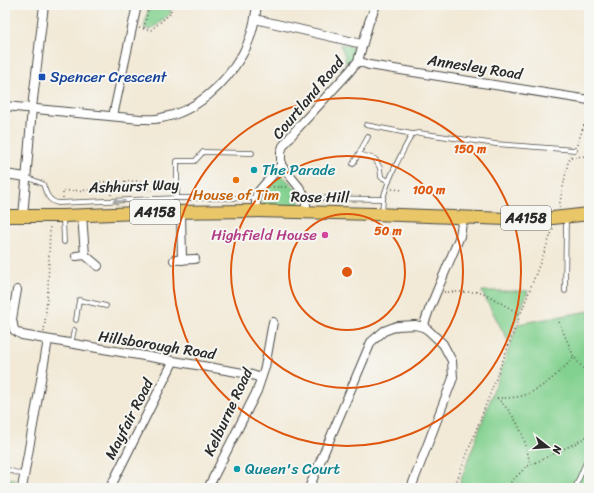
<svg xmlns="http://www.w3.org/2000/svg" width="594" height="493" viewBox="0 0 594 493" font-family="Sriracha,sans-serif">
  <style>
    .green { fill: #83d190; stroke: #577e5e }
    .lines { fill: none; stroke-linecap: round; stroke-linejoin: round }
    .lane-casing { stroke: #494845; stroke-width: 5.5 }
    .street-casing { stroke: #494845; stroke-width: 10 }
    .primary-casing { stroke: #494845; stroke-width: 14 }
    .path { stroke: #494845; stroke-width: 1.5; stroke-dasharray: 1 3; stroke-linecap: butt }
    .lane { stroke: #fff; stroke-width: 4 }
    .street { stroke: #fff; stroke-width: 8 }
    .primary { stroke: #e9c769; stroke-width: 12 }
    .oneway { stroke: #a0a0a0 }
    .ring { fill: none; stroke: #df570e; stroke-width: 2 }
    .transit-dot { fill: #1a4fb4; stroke: #f6f6f2; stroke-width: 1.5 }
    .culture-dot { fill: #0f9aa8; stroke: #f6f6f2; stroke-width: 1.5 }
    .food-dot { fill: #e8710a; stroke: #f6f6f2; stroke-width: 1.5 }
    .hotel-dot { fill: #d1479c; stroke: #f6f6f2; stroke-width: 1.5 }
    .labels { text-anchor: middle; dominant-baseline: central; stroke-width: 4; stroke-linejoin: round; paint-order: stroke }
    .shield { fill: #f6f6f2; stroke: #686867; stroke-width: 1 }
    .shield-label { font-size: 14px; font-weight: bold; fill: #2b2b2b }
    .street-label { font-size: 15px; fill: #2b2b2b; stroke: #f6f6f2 }
    .transit-label { font-size: 15px; fill: #164399; stroke: #f6f6f2; text-anchor: start }
    .culture-label { font-size: 15px; fill: #0d838f; stroke: #f6f6f2; text-anchor: start }
    .food-label { font-size: 15px; fill: #c56008; stroke: #f6f6f2 }
    .hotel-label { font-size: 15px; fill: #b23c85; stroke: #f6f6f2; text-anchor: end }
    .centre { fill: #df570e; stroke: #f6f6f2; stroke-width: 2 }
    .ring-label { font-size: 12px; text-anchor: middle; font-weight: bold; fill: #df570e; stroke: #f6f6f2; stroke-width: 4; stroke-linejoin: round; paint-order: stroke }
  </style>
  <rect width="100%" height="100%" fill="#f6f6f2"/>
  <filter id="ink" filterUnits="userSpaceOnUse"><feTurbulence type="fractalNoise" baseFrequency=".025" numOctaves="2"/><feDisplacementMap in="SourceGraphic" scale="8" xChannelSelector="R" yChannelSelector="G"/><feConvolveMatrix kernelMatrix="1 2 1 2 8 2 1 2 1" color-interpolation-filters="sRGB"/></filter>
  <filter id="wash" filterUnits="userSpaceOnUse"><feTurbulence type="fractalNoise" baseFrequency=".012" numOctaves="4" result="noise"/><feDisplacementMap in="SourceGraphic" scale="16" xChannelSelector="R" yChannelSelector="G"/><feGaussianBlur stdDeviation="0.9" result="paint"/><feColorMatrix in="noise" values="0 0 0 0 0 0 0 0 0 0 0 0 0 0 0 0 0 1.4 0 .05"/><feComposite in="paint" operator="in"/></filter>
  <g filter="url(#wash)">
    <rect width="100%" height="100%" fill="#f2e9d6"/>
    <g class="green">
      <path d="M149,5h23l-2,9 -19,16 -7,-2z"/>
      <path d="M340,44l10,2 3,3c2,7 -3,11 -8,16v-9z"/>
      <path d="M279,176h3c8,7 20,15 18,26l-5,4 -28,1c-6,-3 -7,-7 -7,-13z"/>
      <path d="M482,291h46l-20,50 -26,-49z"/>
      <path d="M589,311v177h-131l60,-164z"/>
      <path d="M5,477l10,3 -5,8h-5z"/>
    </g>
  </g>
  <g filter="url(#ink)">
    <g class="lines">
      <defs>
        <g id="lane">
          <path d="M366,125l46,9"/>
          <path d="M359,154l16,5 5,9 1,9 8,4"/>
          <path d="M353,164l15,-27"/>
          <path d="M26,177l17,7c3,9 5,17 15,19l119,-5h79"/>
          <path d="M177,198v-37h18l8,-9 49,1"/>
          <path d="M306,198l77,1 -1,15"/>
          <path d="M383,199c6,-23 18,-44 29,-65l7,-1 77,11 79,6"/>
          <path d="M63,218l1,24"/>
          <path d="M565,291l1,-73"/>
          <path d="M76,320l3,-20 27,6"/>
          <path d="M71,344l3,-14"/>
          <path d="M5,469l19,6"/>
          <path d="M575,488l14,-33"/>
        </g>
        <g id="street">
          <path d="M255,19l107,25"/>
          <path d="M358,61l11,4 220,35"/>
          <path d="M5,106l135,13c7,0 15,1 21,-1 35,-6 64,-34 81,-63 9,-15 13,-33 15,-50"/>
          <path d="M113,116l24,-111"/>
          <path d="M281,165v-13l2,-6 12,-15 54,-59 9,-11 11,-39 7,-17"/>
          <path d="M5,174l21,3"/>
          <path d="M256,211v-13l2,-6 23,-27 18,22 7,11v14"/>
          <path d="M181,212l1,48"/>
          <path d="M82,215l3,40"/>
          <path d="M23,217l9,-109 12,-103"/>
          <path d="M76,256l9,-1 13,11"/>
          <path d="M174,260l21,-1"/>
          <path d="M17,290l-5,29 2,11 8,5 227,39 12,4"/>
          <path d="M423,327l6,-17 31,-74 3,-19"/>
          <path d="M22,488l26,-148"/>
          <path d="M110,488l63,-126"/>
          <path d="M208,488l49,-97 8,-24 8,-45"/>
          <path d="M309,488l62,-146 13,-11 13,-5 18,-1 8,2 5,3 15,14 9,17 1,17 -42,110"/>
        </g>
        <path id="primary" d="M5,216h58l101,-4 92,-1 118,3 133,5 46,-1 36,-4"/>
      </defs>
      <use href="#lane" class="lane-casing"/>
      <use href="#street" class="street-casing"/>
      <use href="#primary" class="primary-casing"/>
      <g class="path">
        <path d="M139,28l12,2 19,-16 2,-9"/>
        <path d="M144,28l5,-23"/>
        <path d="M577,145l12,-34"/>
        <path d="M571,157l18,-1"/>
        <path d="M111,182v14"/>
        <path d="M125,182l1,12"/>
        <path d="M273,187h16"/>
        <path d="M392,189l11,1"/>
        <path d="M63,198v-7l33,-1v-8l46,-1v9l29,-1"/>
        <path d="M584,204l5,-1"/>
        <path d="M559,207l9,-45 4,-7"/>
        <path d="M444,292h38l38,22"/>
        <path d="M559,322l15,35 12,15 3,7"/>
        <path d="M44,332l4,-44 2,-62"/>
        <path d="M497,398c9,0 19,0 28,-3 19,-7 36,-24 49,-38"/>
        <path d="M497,398c22,21 27,37 33,66"/>
        <path d="M454,488l99,-259"/>
        <path d="M505,488l21,-21 50,-24 13,-8"/>
      </g>
      <use href="#lane" class="lane"/>
      <use href="#street" class="street"/>
      <use href="#primary" class="primary"/>
    </g>
    <defs><path id="oneway-shaft" d="M-6 0H5M1.5-3L5.5 0L1.5 3" fill="none" stroke-width="1.6" stroke-linecap="round" stroke-linejoin="round"/></defs>
    <use class="oneway" href="#oneway-shaft" transform="translate(119 201) rotate(178)"/>
  </g>
  <g class="ring">
    <circle cx="347" cy="272" r="58"/>
    <circle cx="347" cy="272" r="116"/>
    <circle cx="347" cy="272" r="174"/>
  </g>
  <rect class="transit-dot" x="38" y="73" width="8" height="8" rx="2"/>
  <g class="culture-dot">
    <circle cx="254" cy="170" r="4"/>
    <circle cx="237" cy="469" r="4"/>
  </g>
  <circle class="food-dot" cx="236" cy="180" r="4"/>
  <circle class="hotel-dot" cx="325" cy="235" r="4"/>
  <g class="labels">
    <g class="shield">
      <rect x="130" y="200" width="50" height="24" rx="3"/>
      <rect x="501" y="206" width="50" height="24" rx="3"/>
    </g>
    <g class="shield-label">
      <text x="155" y="212">A4158</text>
      <text x="526" y="218">A4158</text>
    </g>
    <g class="street-label">
      <text transform="translate(475 67) rotate(9)">Annesley Road</text>
      <text transform="translate(308 98) rotate(-50)">Courtland Road</text>
      <text transform="translate(134 186) rotate(-2)">Ashhurst Way</text>
      <text transform="translate(320 197) rotate(1)">Rose Hill</text>
      <text transform="translate(157 345) rotate(9)">Hillsborough Road</text>
      <text transform="translate(228 412) rotate(-65)">Kelburne Road</text>
      <text transform="translate(129 419) rotate(-63)">Mayfair Road</text>
    </g>
    <g class="transit-label">
      <text x="50" y="77">Spencer Crescent</text>
    </g>
    <g class="culture-label">
      <text x="262" y="170">The Parade</text>
      <text x="245" y="469">Queen's Court</text>
    </g>
    <g class="food-label">
      <text x="236" y="195">House of Tim</text>
    </g>
    <g class="hotel-label">
      <text x="317" y="235">Highfield House</text>
    </g>
  </g>
  <circle cx="347" cy="272" r="6" class="centre"/>
  <g class="ring-label">
    <text x="470" y="153">150 m</text>
    <text x="429" y="194">100 m</text>
    <text x="388" y="235">50 m</text>
  </g>
  <rect width="594" height="493" fill="none" stroke="#f6f6f2" stroke-width="20"/>
  <g transform="translate(548 447) rotate(107)" stroke="#f6f6f2" stroke-width="3" paint-order="stroke">
  <path d="M0-3L7 15L0 10L-7 15Z" fill="#2b2b2b"/>
  <text y="-6" font-size="11" font-weight="bold" text-anchor="middle" fill="#2b2b2b">N</text>
  </g>
</svg>
